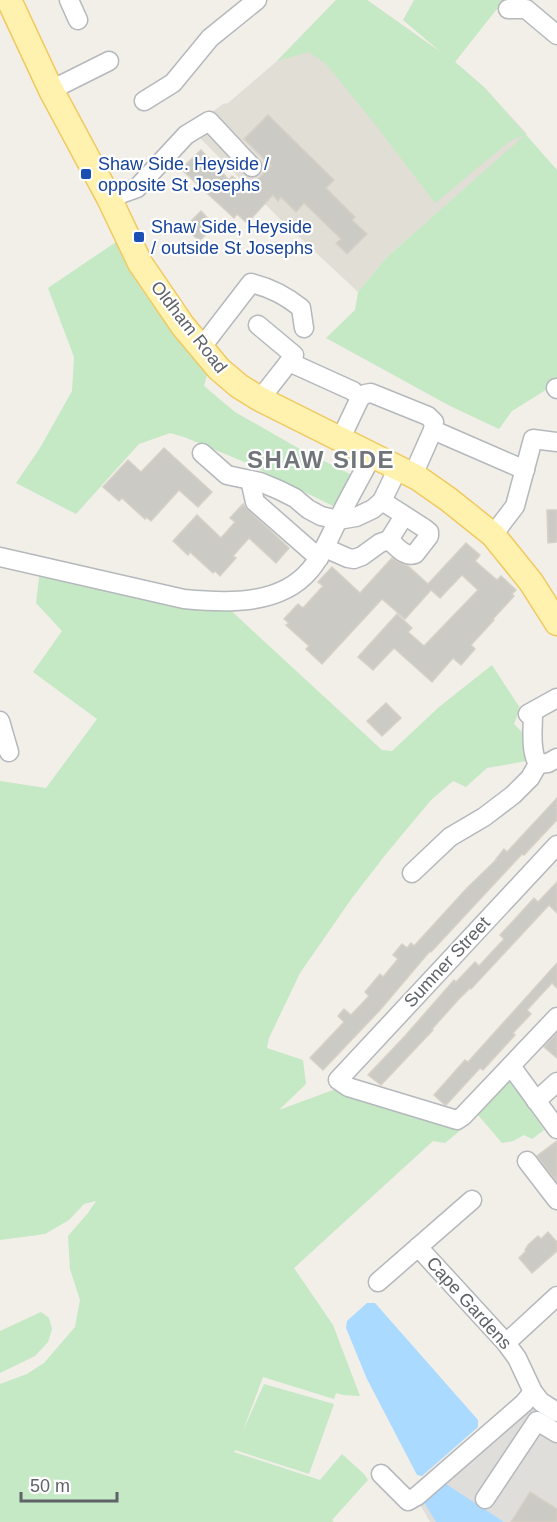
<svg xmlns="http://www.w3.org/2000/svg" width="557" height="1522" viewBox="0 0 557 1522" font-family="Arial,sans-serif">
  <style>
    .industrial { fill: #e0deda }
    .education { fill: #e1ded6 }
    .green { fill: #c5e8c5 }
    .water { fill: #aadaff }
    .building { fill: #cccac5; stroke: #d6d1c6; stroke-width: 1.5 }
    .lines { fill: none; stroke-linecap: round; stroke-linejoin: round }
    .minor-casing { stroke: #b5b8bc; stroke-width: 21 }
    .major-casing { stroke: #f2c960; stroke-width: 27 }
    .minor { stroke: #fff; stroke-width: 18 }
    .major { stroke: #fff2af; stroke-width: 24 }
    .transit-dot { fill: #1a4fb4; stroke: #fff; stroke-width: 2 }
    .labels { text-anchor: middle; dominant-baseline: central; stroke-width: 4.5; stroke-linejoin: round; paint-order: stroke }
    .transit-label { font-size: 18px; fill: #164399; stroke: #fff; text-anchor: start }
    .street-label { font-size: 18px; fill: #5f6368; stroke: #fff }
    .district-label { font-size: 24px; font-weight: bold; letter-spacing: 1.5px; fill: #70757a; stroke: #fff }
  </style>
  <rect width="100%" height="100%" fill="#f1efe8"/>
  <path class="industrial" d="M521,1398l36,24v100h-127l-13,-23z"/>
  <path class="education" d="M336,0h31l88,62 30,26 42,46 -141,124 -28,34 -79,-74 -80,-81 -16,-4 40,-29 5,-1 49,-42z"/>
  <g class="green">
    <path d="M336,0h31l76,54 -40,-34 11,-20h97l-15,10 -41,52 30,26 72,82v213l-45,28 -13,18 -49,-23 -124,-68 29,-28 3,-18 28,-34 139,-123 -15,6 -75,62 -61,-80 -48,-59 -17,-12 -32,9z"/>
    <path d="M116,242l24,45 35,49 32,39 -3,11 31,26 63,36 58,29 -17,32 -97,-48 -58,-24 -14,-4 -31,11 -63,70 -60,-31 24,-35 32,-57 2,-34 -26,-69z"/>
    <path d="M40,570l187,37 155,143 10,1 47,-44 53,-42 28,43 -6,16 14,14 4,22 -45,8 -21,19 -13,-6 -22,19 -45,54 -34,44 -52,75 -31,65 -2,10 36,12 3,24 -27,26 62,-23 126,38 -22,18 -12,-2 -139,127 39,57 27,71 -17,-1 -7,-2 -2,6 -71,-22 -21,56 22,-49 70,20 -25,70 -74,-24 -1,2 86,28 22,-26 22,20 4,6 -36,40 2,2h-334v-138l27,-10 17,-11 31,-36 5,-27 -10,-31 -2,-33 20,-23 8,-12 -12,3 -15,16 -24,14 -45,6v-459l46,7 51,-69 -64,-47 29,-41 -26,-28z"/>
    <path d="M510,1080l34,50 -12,9 -8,-4 -11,6 -11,2 -24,-28z"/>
    <path d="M41,1312l8,6 3,11 -4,13 -13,14 -35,17v-42z"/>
  </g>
  <g class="water">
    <path d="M367,1303h8l103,117v7l-56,49 -5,-1 -50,-96 -21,-51 1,-7z"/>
    <path d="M443,1482l61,40h-68l-14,-23z"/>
  </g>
  <g class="building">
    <path d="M268,115l66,65 -8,8 29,29 -3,3 15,14 -20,20 -11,-11 5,-4 -37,-36 -8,9 -15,-15 -3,4 -5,-6 -26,28 -10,-9 -3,4 -53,-49 20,-19 28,30 3,-4 15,14 24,-24 -27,-27z"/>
    <path d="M201,211l14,15 -16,15 -14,-14z"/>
    <path d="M164,448l48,44 -14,15 -19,-17 -28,31 -5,-4 -1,2 -23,-21 -3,3 -16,-14 25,-27 13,12z"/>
    <path d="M243,504l5,6 41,38 -13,15 -27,-25 -16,18 3,2 -16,18 -5,-5 -2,2 -23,-21 -2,3 -15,-14 24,-26 24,23 14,-16 -5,-4z"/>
    <path d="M547,510h10v32l-9,1z"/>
    <path d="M466,543l14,12 -5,6 22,19 4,-4 15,14 -4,4 2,2 -21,23 1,1 -23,25 4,4 -14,16 -8,-7 -21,24 -38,-34 -21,22 -15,-13 39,-43 15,14 -4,4 16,14 54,-56 -16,-15 -22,23 -9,-8 -26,29 -23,-20 -60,65 -16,-15 3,-3 -23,-21 3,-2 -5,-4 14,-15 5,4 20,-22 -5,-4 14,-15 28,26 32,-35 8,5 8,3 20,18z"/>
    <path d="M386,703l15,15 -19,18 -15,-15z"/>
    <path d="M557,798v22l-4,4 -29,31 -2,-1 -91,98 -1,-1 -50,59 -57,60 -13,-12 34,-36 -6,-6 6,-7 7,6 18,-19 -4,-4 15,-18 3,3 15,-18 -5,-4 9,-11 5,4 4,-5 3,3 53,-58 30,-29h-1l8,-10 3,3z"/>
    <path d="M557,882v31l-8,-8 -78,84 -1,-1 -12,12 -26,29 1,1 -52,55 -13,-10 37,-39 49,-56 2,2 19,-20 4,4 25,-27 -4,-4 15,-16 19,-21 4,4z"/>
    <path d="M557,963v25l-5,-5 -25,27 4,4 -18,19 2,2 -32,35 -3,-2 -34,37 -2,-1 -10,-9 31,-35 3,2z"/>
    <path d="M557,1033v25l-13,-11z"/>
    <path d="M557,1141v41l-20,-26z"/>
    <path d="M548,1232l9,10v9l-25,22 -13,-15 7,-7 -1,-1 3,-5 10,-9 3,3z"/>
    <path d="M530,1492l27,17v13h-46z"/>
  </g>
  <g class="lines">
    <defs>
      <g id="minor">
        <path d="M69,0l9,20"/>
        <path d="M508,9h18l31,26"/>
        <path d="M51,90l58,-29"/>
        <path d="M144,101l29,-18 37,-45 47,-38"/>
        <path d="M109,198l28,-10 49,-53 23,-14 43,46"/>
        <path d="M258,325l36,30 -5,7"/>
        <path d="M201,348l50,-65c20,5 34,12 50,25l3,20"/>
        <path d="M556,388l1,1"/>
        <path d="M260,399l29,-37 64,29 7,7"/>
        <path d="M433,430l92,40"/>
        <path d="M340,440l20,-42 5,-4 6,-1 57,23 6,6 -1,8 -20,45"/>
        <path d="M202,453l25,22 33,7 19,8 16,8 13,11 13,7 17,4 18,-3 17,-8 9,-8 16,-33"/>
        <path d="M250,480l5,22 64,56"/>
        <path d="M382,501l42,27 5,4v4l-14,18c-10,4 -19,-8 -26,-14"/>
        <path d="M493,535l22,-29 18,-67 24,3"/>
        <path d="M325,548l23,10 6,1 8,-3 18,-13 9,-3 15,-24"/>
        <path d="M0,557l184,42c42,4 96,7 126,-29 12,-14 19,-32 27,-48 11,-23 23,-44 35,-66"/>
        <path d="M533,712c0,16 -3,38 5,52"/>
        <path d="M528,714l29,-16"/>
        <path d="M0,721l9,31"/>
        <path d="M538,764l10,-1 9,-5"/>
        <path d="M557,845l-219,235 10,7 109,33 6,-4 94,-99"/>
        <path d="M412,873l38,-36 34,-20 29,-22 17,-17 8,-14"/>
        <path d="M511,1066l46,63"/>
        <path d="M536,1101l21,-19"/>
        <path d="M527,1161l30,39"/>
        <path d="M418,1247l88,96 11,15 16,34 8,10 16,10"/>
        <path d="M378,1282l94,-82"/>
        <path d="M506,1343l51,-47"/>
        <path d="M381,1474l27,27 9,-5 107,-93 9,-11"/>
        <path d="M485,1499l52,-78 20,12"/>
      </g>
      <path id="major" d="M9,0l42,90 58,108 31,65 43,63 36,43 20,17 21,13 158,79 30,21 45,36 38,47 26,41"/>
    </defs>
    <use href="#minor" class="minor-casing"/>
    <use href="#major" class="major-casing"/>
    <use href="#minor" class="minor"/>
    <use href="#major" class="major"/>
  </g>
  <g class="transit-dot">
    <rect x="80" y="168" width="12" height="12" rx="3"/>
    <rect x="133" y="231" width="12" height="12" rx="3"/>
  </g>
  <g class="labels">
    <g class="transit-label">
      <text x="98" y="164">Shaw Side. Heyside /<tspan x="98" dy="21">opposite St Josephs</tspan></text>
      <text x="151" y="227">Shaw Side, Heyside<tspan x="151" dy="21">/ outside St Josephs</tspan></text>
    </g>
    <g class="street-label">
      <text transform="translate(189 327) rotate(52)">Oldham Road</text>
      <text transform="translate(447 962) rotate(-47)">Sumner Street</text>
      <text transform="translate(469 1303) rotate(48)">Cape Gardens</text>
    </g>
    <g class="district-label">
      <text x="321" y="459">SHAW SIDE</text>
    </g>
  </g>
  <path d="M21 1492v9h96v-9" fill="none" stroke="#5f6368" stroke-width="3"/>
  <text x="30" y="1492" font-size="18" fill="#5f6368" stroke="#ffffff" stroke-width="4.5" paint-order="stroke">50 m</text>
</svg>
